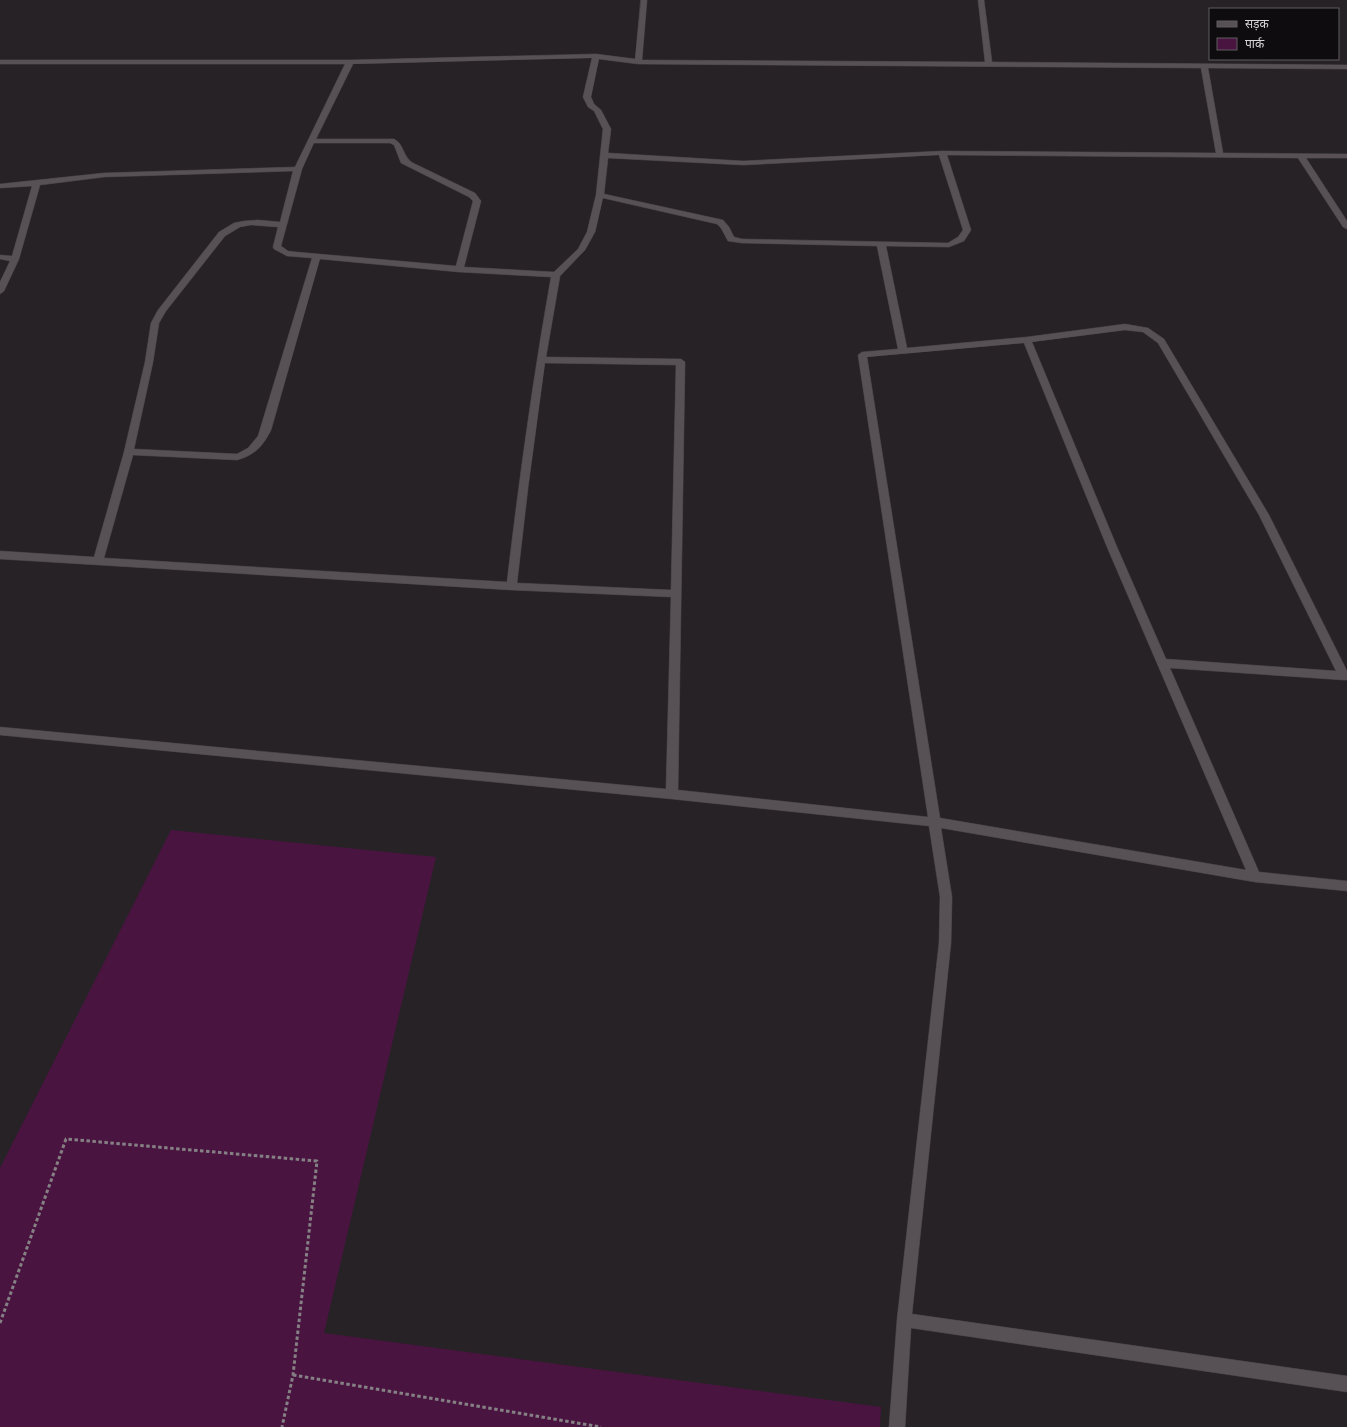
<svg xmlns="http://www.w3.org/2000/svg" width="1347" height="1427" viewBox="0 0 1347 1427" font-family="Commissioner,'Noto Sans Devanagari',sans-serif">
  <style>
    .green { fill: #4a1441 }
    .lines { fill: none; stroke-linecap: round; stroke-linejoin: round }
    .minor-casing { stroke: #443f43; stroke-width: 1 }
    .path { stroke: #858084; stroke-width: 3; stroke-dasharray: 3.5 2.5; stroke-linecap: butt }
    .minor { fill: #575155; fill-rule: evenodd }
  </style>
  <rect width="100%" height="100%" fill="#272226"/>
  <path class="green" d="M171,830l265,27 -112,476 557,74 -1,20h-880v-259z"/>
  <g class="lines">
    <defs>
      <path id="minor" d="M641,0h6l-5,60 343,2 -7,-62h6l8,62 355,3v4l-139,-1 15,85 124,1v4h-41l41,63v8l-4,-2 -45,-69 -351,-3 24,75 -7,11 -15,6 -63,-1 21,102 120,-11 98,-13 23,4 16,11 105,176 78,156v9h-3l-174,-12 89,204 88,9v10l-92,-9 -314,-54 11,69 -1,46 -39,371 435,62v16l-436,-64 -6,99h-16l8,-107 42,-377 1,-46 -11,-71 -257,-27 -672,-64v-8l666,62 5,-192 -159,-7 -512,-31v-8l94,6 30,-105 21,-90 6,-39 7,-13 61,-78 15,-9 10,-2 14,-1 22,2 13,-51 -189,6 -64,8 -21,74 -15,32 -4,3v-12l10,-21 -10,-2v-4l12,1 20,-70 -32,2v-4l104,-11 191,-6 50,-103h-345v-4h350l246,-6 39,5zM592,58l-9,39 5,10 6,4 9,18 -7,66 -9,37 -9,17 -24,23 -90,-5 17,-66 -6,-8 -62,-30c-11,-7 -8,-18 -19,-24h-78l37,-75zM599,59l39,5 563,4 15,85 -274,-2 -199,10 -135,-8 3,-24 -10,-19 -7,-6 -3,-7zM314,143h76l4,2 7,18 68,34 4,4 -17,65 -160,-14 -8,-1 -7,-5 21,-77zM939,155l24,75 -5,7 -10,6 -206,-4 -8,-2 -5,-10 -6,-7 -119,-26 4,-36 135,7zM603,198l114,26 4,4 7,13 14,2 135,3 21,103 -36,3 -4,3 70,462 -250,-27 7,-428 -4,-3 -135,-2 14,-81 25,-26 10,-18zM251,225l27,2 -5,20 1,2 13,7 25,2 -54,178 -10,12 -11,6 -103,-5 19,-87 6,-39 7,-12 59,-75 15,-9zM320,259l139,13 92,5c-18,101 -32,203 -44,305l-403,-24 29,-103 104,5c18,-5 26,-14 34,-30zM1125,330l18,2 15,11 101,172 77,156 -170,-12 -49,-112 -85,-205zM1024,343l83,204 139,323 -306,-52 -73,-461zM545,363l131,2 -5,225 -154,-7 11,-95z"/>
    </defs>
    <use href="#minor" class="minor-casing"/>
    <g class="path">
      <path d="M0,1323l66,-184 251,22 -24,214 -11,52"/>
      <path d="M293,1375l308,52"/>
    </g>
    <use href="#minor" class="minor"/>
  </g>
  <rect x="1209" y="8" width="130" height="52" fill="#0e0c0e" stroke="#5f5c5e"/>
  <rect x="1217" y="21" width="20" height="6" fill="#575155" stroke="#5f5c5e"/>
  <text x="1245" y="28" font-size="12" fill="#d8d4d7">सड़क</text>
  <rect x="1217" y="38" width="20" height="12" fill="#4a1441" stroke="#5f5c5e"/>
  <text x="1245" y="48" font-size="12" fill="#d8d4d7">पार्क</text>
</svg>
